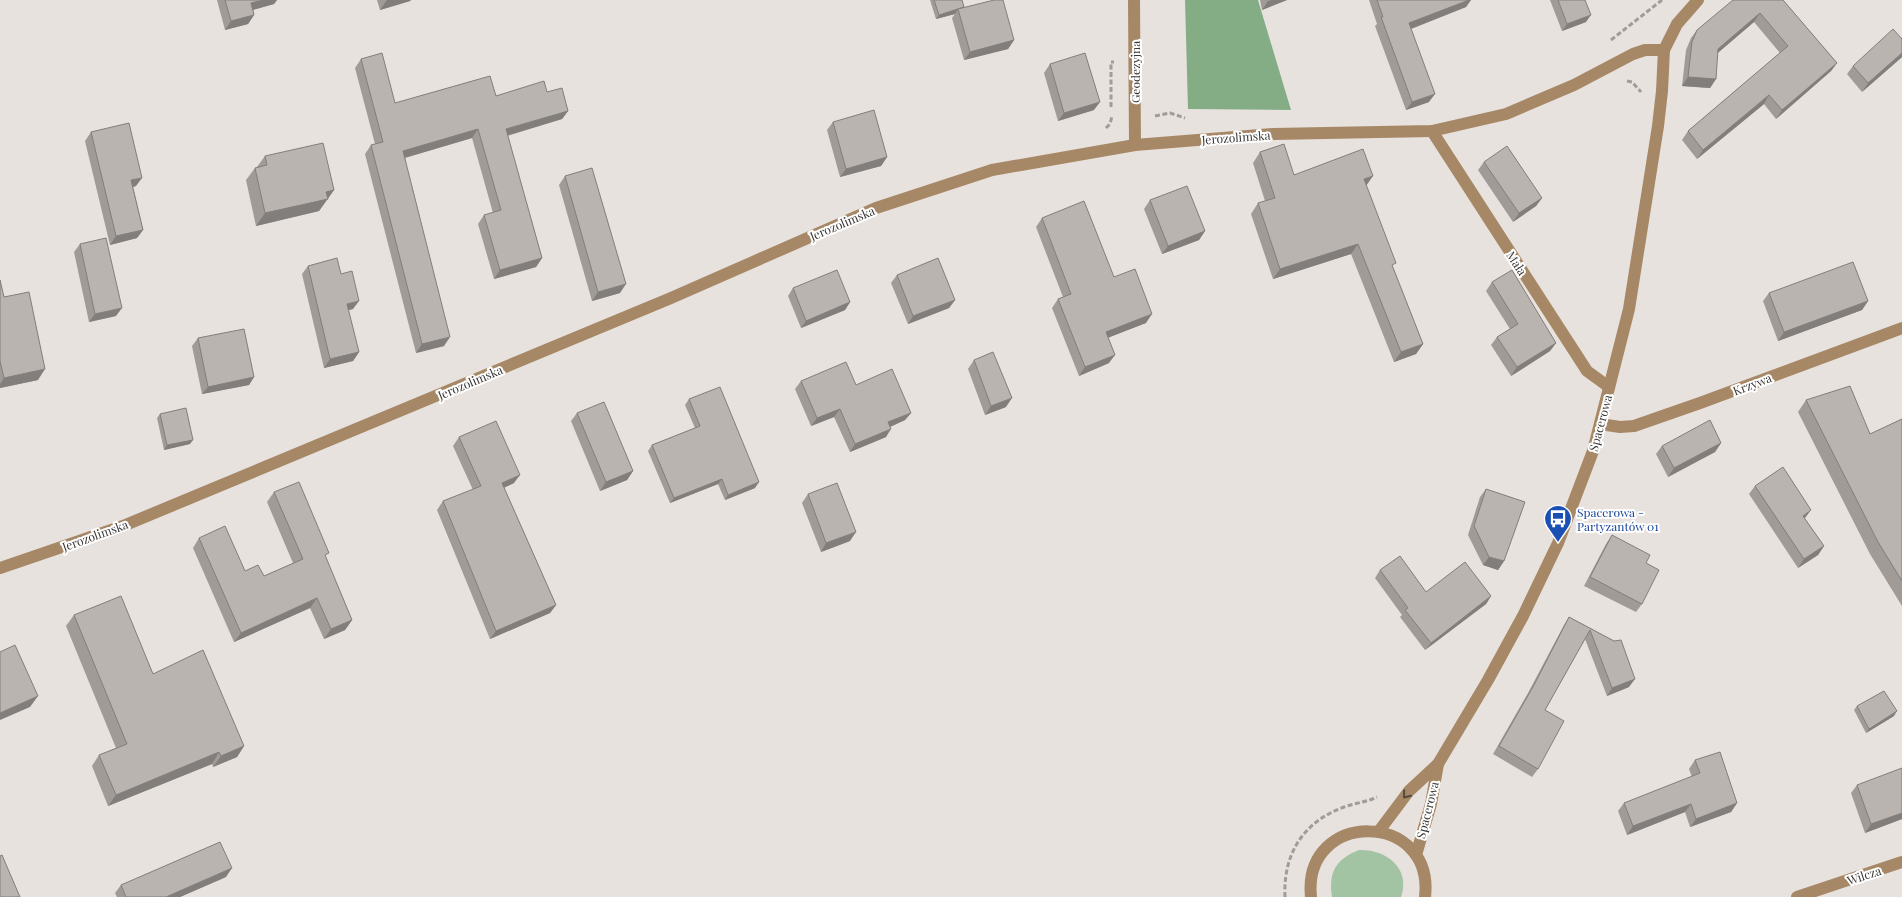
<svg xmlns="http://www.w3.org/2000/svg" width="1902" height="897" viewBox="0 0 1902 897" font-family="'Playfair Display',serif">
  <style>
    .green { fill: #a2c4a3 }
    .forest { fill: #84ad85 }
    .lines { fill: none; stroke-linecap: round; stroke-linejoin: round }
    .path { stroke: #a19c99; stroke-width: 3; stroke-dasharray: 5 2.5; stroke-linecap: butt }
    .minor { stroke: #a78866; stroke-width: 12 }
    .wall { fill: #a09b97 }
    .shaded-wall { fill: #827e7b }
    .building { fill: #bab4b0; stroke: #827e7b }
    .oneway { stroke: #544a40 }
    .labels { text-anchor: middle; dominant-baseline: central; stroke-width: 4; stroke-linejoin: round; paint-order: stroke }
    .street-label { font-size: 12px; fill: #383634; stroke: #fff }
    .transit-label { font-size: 12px; fill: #164399; stroke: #fff; text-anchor: start }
  </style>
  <rect width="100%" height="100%" fill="#e8e2de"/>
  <path class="green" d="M1359,850c27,-1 52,18 42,47h-69c-4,-25 4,-38 27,-47z"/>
  <path class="forest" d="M1185,0h73l33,110 -103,-1z"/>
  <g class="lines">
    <g class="path">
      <path d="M1611,40l51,-40"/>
      <path d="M1627,81l5,1 9,10"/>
      <path d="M1111,107v-45h3"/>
      <path d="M1155,116l15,-3 15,5"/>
      <path d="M1106,128l4,-4 2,-8"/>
      <path d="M1285,897c-2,-43 18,-75 59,-90 11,-4 23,-5 33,-10"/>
    </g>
    <g class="minor">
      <path d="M1134,0l1,145"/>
      <path d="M1432,131l155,240 22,16"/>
      <path d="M1600,424l20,3 14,-1 66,-23 202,-75"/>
      <path d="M0,568l123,-42 548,-228 205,-90 116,-38 143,-25 138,-11 159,-3 74,-17 68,-29 59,-31 12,-4h19"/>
      <path d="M1379,831l30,-40 29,-27 50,-84 35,-64 35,-73 35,-92 36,-142 29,-183 4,-35 2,-41 13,-26 21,-24"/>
      <path d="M1416,855l15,-51 7,-40"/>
      <path d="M1311,897c-9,-88 124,-87 114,0"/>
      <path d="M1797,897l105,-35"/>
    </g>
  </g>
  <g class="wall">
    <path d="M217,0h60l-3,4 -21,6 1,5 -6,9 -23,6z"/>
    <path d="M377,0h34l-1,1 -30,9z"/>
    <path d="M930,0h32l2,8 50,32 -6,9 -44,11 -12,-42 3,-4 -19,5z"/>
    <path d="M1260,0h27l-25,10z"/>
    <path d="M1369,0h102l-5,7 -55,22 18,73 -23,8 -31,-84 2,-2z"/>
    <path d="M1550,0h35l1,22 -24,9z"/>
    <path d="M1783,0l54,63 -6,8 -55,48 -12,-15 -67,55 -15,-19 6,-9 92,-78 -26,-31 -37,31 -1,26 -6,9 -28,-2 4,-36 5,-12 6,-8z"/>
    <path d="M1902,39v18l-40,35 -15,-18 6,-8z"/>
    <path d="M361,59l34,44 152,-11 21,19 -6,8 -55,17 35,122 -6,9 -42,12 -16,-55 6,-9 9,-2 -21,-75 -67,20 39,188 -28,7 -51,-199 6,-9 4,-1 -20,-76z"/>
    <path d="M1050,64l44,46 -36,11 -14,-48z"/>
    <path d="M833,122l54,35 -6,9 -41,11 -13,-47z"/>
    <path d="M91,132l45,54 -3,1 10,43 -6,8 -27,7 -25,-104z"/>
    <path d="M1260,152l34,23 72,10 27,83 30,76 -7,10 -22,8 -43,-108 -78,25 -22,-65 7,-11 7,-2 -12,-38z"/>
    <path d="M265,156l69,34 -15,21 -63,15 -10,-46 9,-12 2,-1z"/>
    <path d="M1484,162l58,36 -6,8 -23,16 -35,-52z"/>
    <path d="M565,176l55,117 -28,8 -33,-116z"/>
    <path d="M1150,200l55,31 -6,9 -37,14 -18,-45z"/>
    <path d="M1042,218l72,59 32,46 -38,14 1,26 -30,13 -27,-68 6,-9 5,-2 -27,-70z"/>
    <path d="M80,244l36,72 -27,6 -15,-70z"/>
    <path d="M308,266l33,8 12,35 -5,1 11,42 -6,9 -29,7 -22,-94z"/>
    <path d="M897,275l58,25 -6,8 -41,16 -17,-41z"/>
    <path d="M0,280l4,17 34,83 -38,8z"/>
    <path d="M1492,282l64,61 -6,8 -39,25 -20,-31 6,-8 13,-8 -24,-38z"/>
    <path d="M793,288l57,14 -5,8 -44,18 -13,-32z"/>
    <path d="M1769,293l99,8 -6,9 -84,31 -15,-40z"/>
    <path d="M198,338l56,39 -5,8 -47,9 -10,-48z"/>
    <path d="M974,360l32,47 -21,8 -17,-46z"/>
    <path d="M801,381l55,4 55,28 -6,7 -15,7 -4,10 -36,15 -16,-35 -23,9 -16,-37z"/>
    <path d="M689,399l66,89 -30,12 -7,-16 -48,19 -22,-52 4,-6 43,-17 -10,-23z"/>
    <path d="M1806,400l64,34 32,-15v187l-32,-52 -72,-142z"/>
    <path d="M577,413l56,58 -6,9 -27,11 -29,-70z"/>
    <path d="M160,414l30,30 -26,6 -7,-32z"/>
    <path d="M459,437l55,46 -10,5 52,117 -6,8 -60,26 -53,-129 6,-9 30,-11 -20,-44z"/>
    <path d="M1721,443l-6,9 -47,25 -12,-23 6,-8z"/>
    <path d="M1755,486l50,33 19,27 -6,9 -20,13 -49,-74z"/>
    <path d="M1486,489l18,72 -6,9 -15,-5 -15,-30 12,-38z"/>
    <path d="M274,492l52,66 26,62 -7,10 -21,9 -14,-31 -76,34 -41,-94 6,-10 46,33 19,5 29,-13 -26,-61z"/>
    <path d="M808,494l42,47 -29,11 -19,-49z"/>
    <path d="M1612,535l34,28 -4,41 -6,8 -52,-26 22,-42z"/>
    <path d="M1380,570l46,22 65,4 -5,8 -61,46 -25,-33 2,-2 -27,-37z"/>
    <path d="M74,615l79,59 91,72 -7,11 -24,10 -1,-3 -104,42 -16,-40 7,-11 17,-7 -50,-122z"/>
    <path d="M1569,617l45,24 15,46 -22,9 -22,-57 -40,71 -7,59 -6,8 -39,-23 35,-61 36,-68z"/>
    <path d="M1857,706l37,10 -28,17 -12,-23z"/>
    <path d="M1695,760l42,43 -6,9 -41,15 -5,-15 -58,23 -9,-24 6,-8 68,-26 -3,-8z"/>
    <path d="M1857,785l45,34 -37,14 -14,-40z"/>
    <path d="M226,877l-46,20h-63l-2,-4 6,-8z"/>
  </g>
  <g class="shaded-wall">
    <path d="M264,0h13l-3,4 -29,8 6,-9z"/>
    <path d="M387,0h24l-1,1 -30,9z"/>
    <path d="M1272,0h15l-25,10 6,-9z"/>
    <path d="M1469,0h2l-5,7 -63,25 6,-9z"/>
    <path d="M958,9l-3,5 -19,5 3,-4z"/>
    <path d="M1760,13l-6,9 -42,36 6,-9z"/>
    <path d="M254,15l-6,9 -23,6 6,-9z"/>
    <path d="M1591,15l-5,7 -24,9 5,-7z"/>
    <path d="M1014,40l-6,9 -44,11 6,-8z"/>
    <path d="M1902,53v4l-40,35 6,-9z"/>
    <path d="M1837,63l-6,8 -55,48 6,-9z"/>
    <path d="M1688,77l28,2 -6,9 -28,-2z"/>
    <path d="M1435,94l-6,8 -23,8 6,-8z"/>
    <path d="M1769,95l-5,9 -67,55 6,-9z"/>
    <path d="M1100,102l-6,8 -36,11 6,-8z"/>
    <path d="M568,111l-6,8 -63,19 7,-9z"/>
    <path d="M478,129l-6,9 -75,22 6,-9z"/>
    <path d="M887,157l-6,9 -41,11 6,-8z"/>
    <path d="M1373,176l-7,10 -2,-7z"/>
    <path d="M142,178l-6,8 -11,3 6,-9z"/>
    <path d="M334,190l-15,21 -63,15 9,-13 61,-21z"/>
    <path d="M1542,198l-6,8 -23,16 6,-9z"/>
    <path d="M143,230l-6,8 -27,7 6,-9z"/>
    <path d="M1205,231l-6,9 -37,14 6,-8z"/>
    <path d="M1358,244l-7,10 -78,25 7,-10z"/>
    <path d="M542,258l-6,9 -42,12 6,-9z"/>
    <path d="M626,284l-6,9 -28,8 6,-9z"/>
    <path d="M955,300l-6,8 -41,16 5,-8z"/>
    <path d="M359,301l-6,8 -12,3 6,-8z"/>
    <path d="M1868,301l-6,9 -84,31 6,-9z"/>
    <path d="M850,302l-5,8 -44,18 5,-7z"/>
    <path d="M122,308l-6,8 -27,6 6,-8z"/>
    <path d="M1152,314l-6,9 -46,18 6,-9z"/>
    <path d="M450,337l-6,9 -28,7 6,-9z"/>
    <path d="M1556,343l-6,8 -39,25 6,-9z"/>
    <path d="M1423,344l-7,10 -22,8 7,-10z"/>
    <path d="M359,352l-6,9 -29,7 6,-9z"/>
    <path d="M1115,355l-6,8 -30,13 6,-9z"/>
    <path d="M45,369l-7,11 -38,8v-4l4,-6z"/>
    <path d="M254,377l-5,8 -47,9 6,-7z"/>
    <path d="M1012,398l-6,9 -21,8 6,-9z"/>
    <path d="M840,409l-6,8 -23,9 6,-8z"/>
    <path d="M911,413l-6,7 -22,10 5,-8z"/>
    <path d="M891,429l-5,8 -36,15 5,-8z"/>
    <path d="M193,440l-3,4 -26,6 3,-5z"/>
    <path d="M1721,443l-6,9 -47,25 6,-9z"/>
    <path d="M633,471l-6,9 -27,11 6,-9z"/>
    <path d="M520,475l-6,8 -18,8 6,-8z"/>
    <path d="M722,479l-4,5 -48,19 4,-5z"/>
    <path d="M759,482l-4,6 -30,12 3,-5z"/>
    <path d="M1811,510l-6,8 -8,6 6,-8z"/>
    <path d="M856,532l-6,9 -29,11 5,-9z"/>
    <path d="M1824,546l-6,9 -20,13 6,-9z"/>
    <path d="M1489,557l15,4 -6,9 -15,-5z"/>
    <path d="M1491,596l-5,8 -61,46 6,-7z"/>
    <path d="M317,598l-7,10 -76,34 7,-9z"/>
    <path d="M556,605l-6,8 -60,26 6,-8z"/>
    <path d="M352,620l-7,10 -21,9 7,-10z"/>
    <path d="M1635,679l-6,8 -22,9 5,-8z"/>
    <path d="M38,696l-8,11 -30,13v-7z"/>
    <path d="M1897,711l-3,5 -28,17 3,-4z"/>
    <path d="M244,746l-7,11 -24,10 8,-11z"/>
    <path d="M219,752l-7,12 -104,42 8,-11z"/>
    <path d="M1737,803l-6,9 -41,15 6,-8z"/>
    <path d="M1691,804l-6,8 -58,23 6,-9z"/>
    <path d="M1902,813v6l-37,14 6,-9z"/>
    <path d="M232,868l-6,9 -46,20h-14z"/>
  </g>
  <g class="building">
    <path d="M225,0h39l-13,3 3,12 -23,6z"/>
    <path d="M934,0h28l2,7 -25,8z"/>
    <path d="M994,0h9l11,40 -44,12 -12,-43z"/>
    <path d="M1377,0h92l-60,23 26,71 -23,8 -31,-85h2z"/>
    <path d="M1558,0h27l6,15 -24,9z"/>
    <path d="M1733,0h50l54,63 -55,47 -13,-15 -66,55 -15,-19 100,-85 -28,-33 -42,36 -2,30 -28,-2 4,-35 5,-12z"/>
    <path d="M1893,29l9,10v14l-34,30 -15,-17z"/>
    <path d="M382,53l13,50 95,-27 6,20 48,-15 3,11 15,-4 6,23 -62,18 36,129 -42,12 -16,-55 17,-5 -23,-81 -75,22 47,186 -28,7 -51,-199 12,-3 -22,-83z"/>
    <path d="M1085,53l15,49 -36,11 -14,-49z"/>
    <path d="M874,110l13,47 -41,12 -13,-47z"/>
    <path d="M129,123l13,55 -11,2 12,50 -27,6 -25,-104z"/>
    <path d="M323,143l11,47 -8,2 2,7 -63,14 -10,-45 12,-3 -2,-9z"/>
    <path d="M1284,144l10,31 69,-26 10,27 -9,3 32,84 -4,2 31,79 -22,8 -43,-108 -78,25 -22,-66 17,-5 -15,-46z"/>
    <path d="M1507,146l35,52 -23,15 -35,-51z"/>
    <path d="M592,168l34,116 -28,8 -33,-116z"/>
    <path d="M1187,186l18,45 -37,15 -18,-46z"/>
    <path d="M1084,201l30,76 21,-8 17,45 -46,18 9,23 -30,12 -27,-68 13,-5 -29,-76z"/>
    <path d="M106,238l16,70 -27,6 -15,-70z"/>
    <path d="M337,258l4,16 11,-3 7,30 -12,3 12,48 -29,7 -22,-93z"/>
    <path d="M938,258l17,42 -42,16 -16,-41z"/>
    <path d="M1853,262l15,39 -84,31 -15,-39z"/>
    <path d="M837,270l13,32 -44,19 -13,-33z"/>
    <path d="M1512,270l44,73 -39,24 -20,-30 21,-13 -26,-42z"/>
    <path d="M0,280l4,17 25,-5 16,77 -41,9 -4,-17z"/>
    <path d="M244,329l10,48 -46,10 -10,-49z"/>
    <path d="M993,352l19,46 -21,8 -17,-46z"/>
    <path d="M846,362l10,23 36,-16 19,44 -23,9 3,7 -36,15 -15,-35 -23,9 -16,-37z"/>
    <path d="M1850,386l20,48 32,-15v162l-24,-39 -72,-142z"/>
    <path d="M720,387l39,95 -31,13 -6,-16 -48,19 -22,-53 48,-19 -11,-27z"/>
    <path d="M604,402l29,69 -27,11 -29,-69z"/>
    <path d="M186,408l7,32 -26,5 -7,-31z"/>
    <path d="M1710,420l11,23 -47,25 -12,-22z"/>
    <path d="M496,421l24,54 -18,8 54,122 -60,26 -53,-130 38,-15 -22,-49z"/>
    <path d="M1783,467l28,43 -8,6 21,30 -20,13 -49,-73z"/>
    <path d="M299,482l30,71 -4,2 27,65 -21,9 -14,-31 -76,35 -42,-95 26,-12 20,45 13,-6 6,11 39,-17 -29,-67z"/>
    <path d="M837,483l19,49 -30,11 -18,-49z"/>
    <path d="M1486,489l39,13 -21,59 -15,-4 -15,-31z"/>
    <path d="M1612,535l38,20 -4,8 13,7 -17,34 -52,-27z"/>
    <path d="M1400,556l26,36 39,-30 26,34 -60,47 -26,-33 3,-2 -28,-38z"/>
    <path d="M121,596l32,78 50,-24 41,96 -23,10 -2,-4 -103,43 -17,-40 28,-11 -53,-129z"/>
    <path d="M1569,617l45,24 7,-1 14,39 -23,9 -22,-58 -45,80 19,11 -26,48 -39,-23 35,-61z"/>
    <path d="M15,645l23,51 -38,17v-61z"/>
    <path d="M1884,691l13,20 -28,18 -12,-23z"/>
    <path d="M1720,752l17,51 -41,16 -5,-15 -58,22 -9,-23 76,-30 -5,-13z"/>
    <path d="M1902,768v45l-31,11 -14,-39z"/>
    <path d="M220,842l12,26 -66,29h-40l-5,-12z"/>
    <path d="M2,855l18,42h-20v-41z"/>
  </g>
  <defs><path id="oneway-chevron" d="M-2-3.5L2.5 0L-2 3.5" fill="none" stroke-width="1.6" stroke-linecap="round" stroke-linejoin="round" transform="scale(1.25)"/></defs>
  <use class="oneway" href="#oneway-chevron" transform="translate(1406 795) rotate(129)"/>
  <defs>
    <symbol id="bus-pin" viewBox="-11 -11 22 30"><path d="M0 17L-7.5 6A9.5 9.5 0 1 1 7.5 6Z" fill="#1a4fb4" stroke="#fff"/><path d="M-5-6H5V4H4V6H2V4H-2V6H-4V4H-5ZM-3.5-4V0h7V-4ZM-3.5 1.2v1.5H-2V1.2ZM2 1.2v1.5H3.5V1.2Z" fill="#fff"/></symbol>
  </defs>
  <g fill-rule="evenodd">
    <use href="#bus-pin" x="1542" y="503" width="32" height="43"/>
  </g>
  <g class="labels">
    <g class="street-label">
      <text transform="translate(1135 72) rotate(-90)">Geodezyjna</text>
      <text transform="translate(1236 137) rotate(-4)">Jerozolimska</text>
      <text transform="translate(842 223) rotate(-23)">Jerozolimska</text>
      <text transform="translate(1517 263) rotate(57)">Mała</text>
      <text transform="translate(470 382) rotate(-23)">Jerozolimska</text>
      <text transform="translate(1752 384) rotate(-21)">Krzywa</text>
      <text transform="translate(1600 423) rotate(-75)">Spacerowa</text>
      <text transform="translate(95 535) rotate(-20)">Jerozolimska</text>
      <text transform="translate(1427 810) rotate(-76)">Spacerowa</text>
      <text transform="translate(1864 875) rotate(-18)">Wilcza</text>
    </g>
    <g class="transit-label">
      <text x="1577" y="512">Spacerowa -<tspan x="1577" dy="14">Partyzantów 01</tspan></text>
    </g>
  </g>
</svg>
